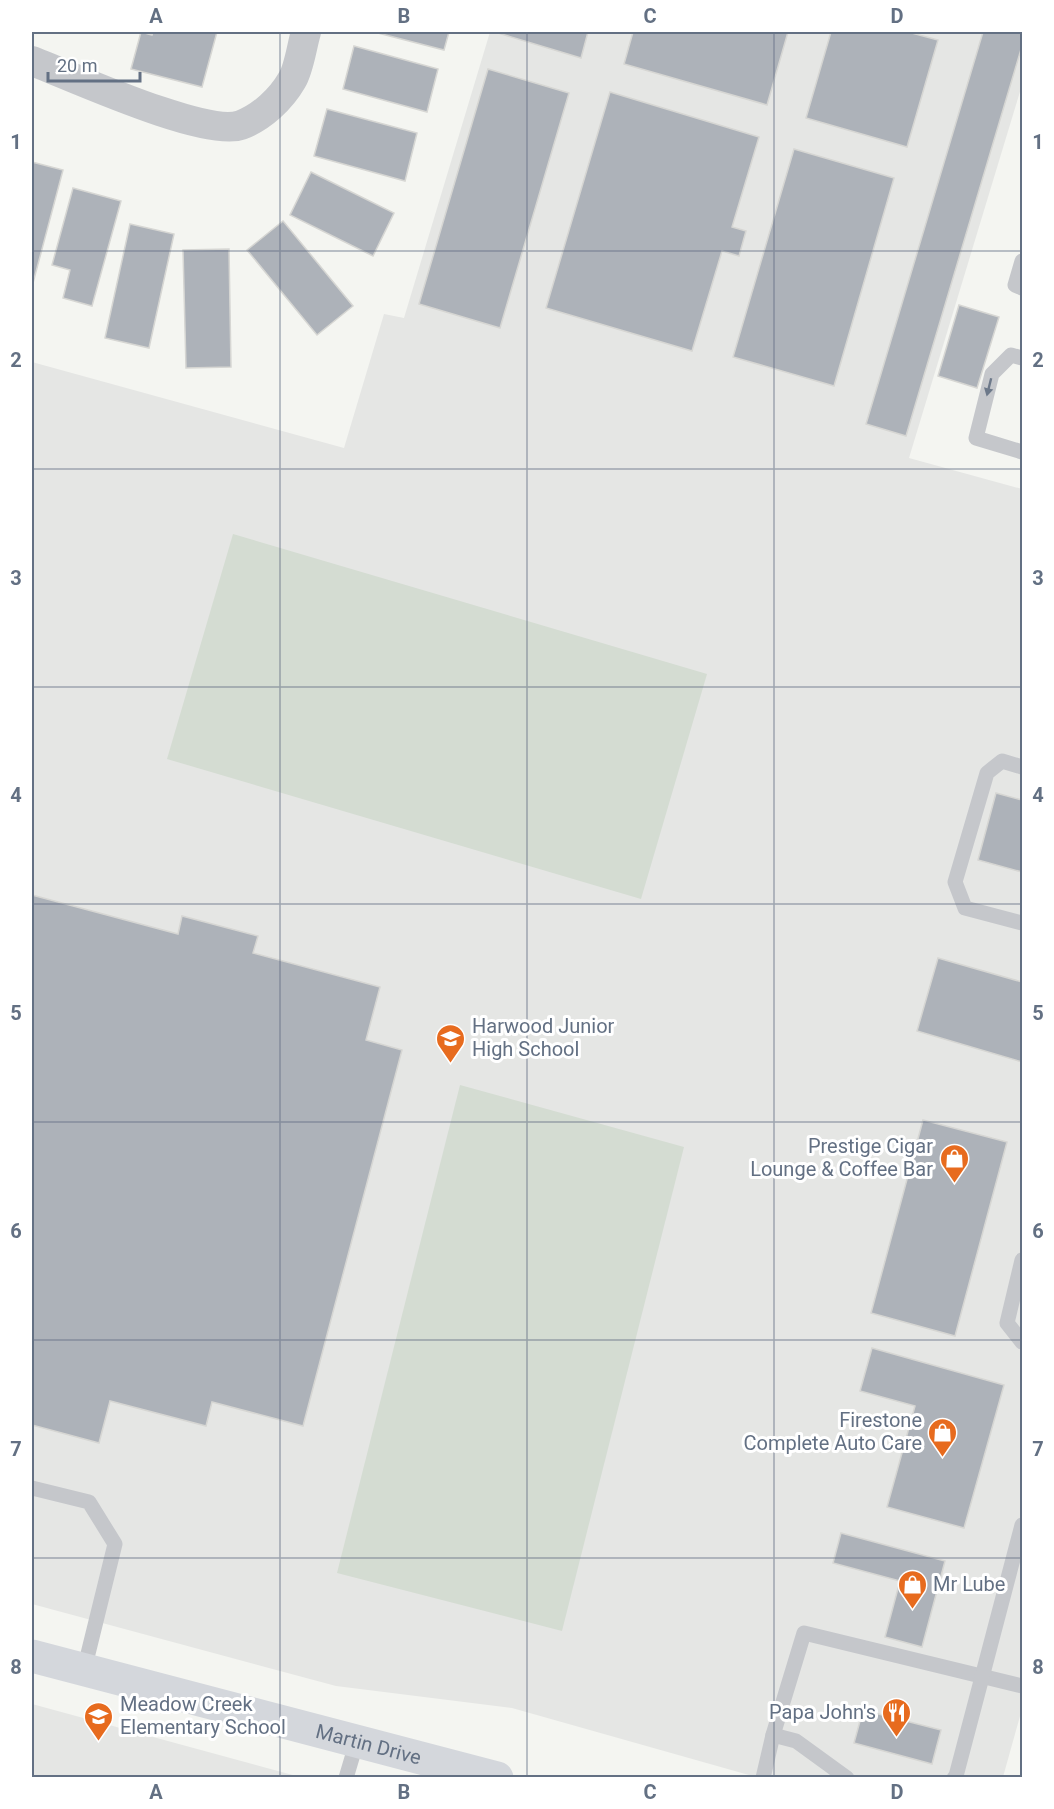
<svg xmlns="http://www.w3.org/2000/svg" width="1054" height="1809" viewBox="0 0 1054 1809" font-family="Roboto,sans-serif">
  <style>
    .built { fill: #e5e6e4 }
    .green { fill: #d4dcd2 }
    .building { fill: #adb2b9; stroke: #d6d6d3; stroke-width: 1.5 }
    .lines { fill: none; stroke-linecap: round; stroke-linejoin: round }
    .lane { stroke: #c5c7cb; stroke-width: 15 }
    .street { stroke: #c5c7cb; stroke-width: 30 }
    .secondary { stroke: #d4d7dc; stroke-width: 33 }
    .oneway { fill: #6d798a }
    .grid { fill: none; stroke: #637083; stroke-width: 1.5; stroke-opacity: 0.55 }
    .labels { text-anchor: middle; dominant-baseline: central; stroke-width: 6; stroke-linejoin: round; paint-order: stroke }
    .poi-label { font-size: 20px; fill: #637083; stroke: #fff; text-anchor: start }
    .street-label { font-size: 20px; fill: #637083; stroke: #fff }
    .neatline { fill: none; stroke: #637083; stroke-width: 2 }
    .grid-label { font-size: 20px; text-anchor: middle; font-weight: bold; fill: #637083 }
  </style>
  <rect width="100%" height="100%" fill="#f4f5f1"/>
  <g class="built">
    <path d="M490,32h532v53l-113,373 113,31v1220l-19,68h-247l-244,-69 -176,-22 -304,-82v-1242l312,86 40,-134 20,4z"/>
    <path d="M32,1704l268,73h-268z"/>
  </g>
  <g class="green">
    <path d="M233,534l474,140 -66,225 -474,-140z"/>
    <path d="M460,1085l224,62 -122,484 -225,-58z"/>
  </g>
  <g class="building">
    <path d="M141,32l11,3 1,-3h64l-15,55 -71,-18z"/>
    <path d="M374,32h75l-5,18z"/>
    <path d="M499,32h89l-7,26 -83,-25z"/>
    <path d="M633,32h155l-21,73 -143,-41z"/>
    <path d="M831,32h77l30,8 -31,107 -101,-29z"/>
    <path d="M983,32h39v14l-116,390 -40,-12z"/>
    <path d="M354,46l84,23 -11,43 -84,-23z"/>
    <path d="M488,69l81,24 -69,235 -81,-24z"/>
    <path d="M610,92l149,45 -27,90 14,4 -7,25 -17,-5 -30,100 -146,-43z"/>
    <path d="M327,109l90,24 -12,48 -91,-25z"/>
    <path d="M794,149l100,29 -60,208 -101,-29z"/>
    <path d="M32,162l31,8 -30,113 -1,-1z"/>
    <path d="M311,172l83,41 -21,43 -83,-41z"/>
    <path d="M73,188l48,13 -29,105 -29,-8 7,-28 -18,-5z"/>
    <path d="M283,221l70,85 -36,29 -70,-85z"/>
    <path d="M130,224l44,10 -25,114 -44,-10z"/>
    <path d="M229,249l2,118 -45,1 -3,-118z"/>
    <path d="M959,305l40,12 -22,71 -39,-12z"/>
    <path d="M996,793l26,7v72l-44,-12z"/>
    <path d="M32,895l146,39 4,-18 76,20 -5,17 127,34 -14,53 36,10 -99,376 -91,-24 -6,24 -96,-25 -11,42 -67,-18z"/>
    <path d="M938,958l84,24v80l-105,-31z"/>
    <path d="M923,1120l84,22 -52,194 -84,-23z"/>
    <path d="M872,1348l132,37 -40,143 -77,-21 28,-101 -55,-15z"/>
    <path d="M841,1533l104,28 -23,86 -37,-10 15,-56 -67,-18z"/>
    <path d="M863,1710l78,20 -9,34 -78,-21z"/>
  </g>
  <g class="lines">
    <g class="lane">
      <path d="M1022,261l-7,24 7,3"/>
      <path d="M1022,358l-11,-3 -19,19 -16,64 46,14"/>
      <path d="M1022,767l-20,-6 -15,12 -32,109 10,26 57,15"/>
      <path d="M1022,1260l-15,63 15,19"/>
      <path d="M32,1488l57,14 26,42 -31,126"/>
      <path d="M773,1735l31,-102 218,53"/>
      <path d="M346,1778l11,-37"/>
      <path d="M763,1778l10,-43 23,6 51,37"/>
      <path d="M954,1778l2,-2 66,-251"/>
    </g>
    <path class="street" d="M32,61c39,15 174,77 209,64 21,-8 40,-26 51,-45 7,-11 10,-35 14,-48"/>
    <path class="secondary" id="s1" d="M32,1656l465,122"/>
  </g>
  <defs><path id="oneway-solid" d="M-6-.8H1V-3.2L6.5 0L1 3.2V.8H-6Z" transform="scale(1.5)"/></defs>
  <use class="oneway" href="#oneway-solid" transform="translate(989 387) rotate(104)"/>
  <path class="grid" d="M280,32v1746M527,32v1746M774,32v1746M32,251h990M32,469h990M32,687h990M32,904h990M32,1122h990M32,1340h990M32,1558h990"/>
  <defs>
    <symbol id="school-pin" viewBox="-11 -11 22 30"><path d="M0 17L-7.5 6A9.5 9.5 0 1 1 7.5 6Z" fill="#e76b1e" stroke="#fff"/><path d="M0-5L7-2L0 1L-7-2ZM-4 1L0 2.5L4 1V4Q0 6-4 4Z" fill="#fff"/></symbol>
    <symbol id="shop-pin" viewBox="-11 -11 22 30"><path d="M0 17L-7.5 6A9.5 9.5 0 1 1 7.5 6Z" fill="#e76b1e" stroke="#fff"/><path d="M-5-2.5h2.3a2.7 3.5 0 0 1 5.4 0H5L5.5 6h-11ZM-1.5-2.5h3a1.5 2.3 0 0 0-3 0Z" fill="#fff"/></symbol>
    <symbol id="restaurant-pin" viewBox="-11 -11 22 30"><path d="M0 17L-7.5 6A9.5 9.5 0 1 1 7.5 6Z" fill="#e76b1e" stroke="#fff"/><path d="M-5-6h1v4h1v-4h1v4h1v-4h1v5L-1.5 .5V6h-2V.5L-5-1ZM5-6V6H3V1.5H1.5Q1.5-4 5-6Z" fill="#fff"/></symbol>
  </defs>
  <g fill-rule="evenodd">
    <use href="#school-pin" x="434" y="1022" width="33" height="45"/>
    <use href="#shop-pin" x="938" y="1142" width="33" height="45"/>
    <use href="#shop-pin" x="926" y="1416" width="33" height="45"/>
    <use href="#shop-pin" x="896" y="1568" width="33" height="45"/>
    <use href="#restaurant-pin" x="880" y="1696" width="33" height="45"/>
    <use href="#school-pin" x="82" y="1700" width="33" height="45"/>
  </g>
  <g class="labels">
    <g class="poi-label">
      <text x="472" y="1026">Harwood Junior<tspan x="472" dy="23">High School</tspan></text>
      <text x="933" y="1146" text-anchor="end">Prestige Cigar<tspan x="933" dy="23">Lounge &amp; Coffee Bar</tspan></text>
      <text x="922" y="1420" text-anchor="end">Firestone<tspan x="922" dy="23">Complete Auto Care</tspan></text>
      <text x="933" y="1584">Mr Lube</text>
      <text x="120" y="1704">Meadow Creek<tspan x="120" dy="23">Elementary School</tspan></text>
      <text x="876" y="1712" text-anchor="end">Papa John's</text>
    </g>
    <g class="street-label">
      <text stroke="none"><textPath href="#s1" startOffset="348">Martin Drive</textPath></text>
    </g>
  </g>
  <rect width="1054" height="1809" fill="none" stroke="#ffffff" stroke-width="66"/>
  <path d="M48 72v9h92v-9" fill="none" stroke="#637083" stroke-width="3"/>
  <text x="57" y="72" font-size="18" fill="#637083" stroke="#ffffff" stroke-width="4.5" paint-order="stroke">20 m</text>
  <rect x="33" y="33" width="988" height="1743" class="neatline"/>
  <g class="grid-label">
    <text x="156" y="23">A</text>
    <text x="404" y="23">B</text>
    <text x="650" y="23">C</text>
    <text x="897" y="23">D</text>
    <text x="16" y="149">1</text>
    <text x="1038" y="149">1</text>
    <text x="16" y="367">2</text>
    <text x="1038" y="367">2</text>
    <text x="16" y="585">3</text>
    <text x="1038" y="585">3</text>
    <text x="16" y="802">4</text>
    <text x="1038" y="802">4</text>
    <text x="16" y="1020">5</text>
    <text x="1038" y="1020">5</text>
    <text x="16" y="1238">6</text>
    <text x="1038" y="1238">6</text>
    <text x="16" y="1456">7</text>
    <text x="1038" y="1456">7</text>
    <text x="16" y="1674">8</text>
    <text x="1038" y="1674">8</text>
    <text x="156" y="1799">A</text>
    <text x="404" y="1799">B</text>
    <text x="650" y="1799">C</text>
    <text x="897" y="1799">D</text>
  </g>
</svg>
